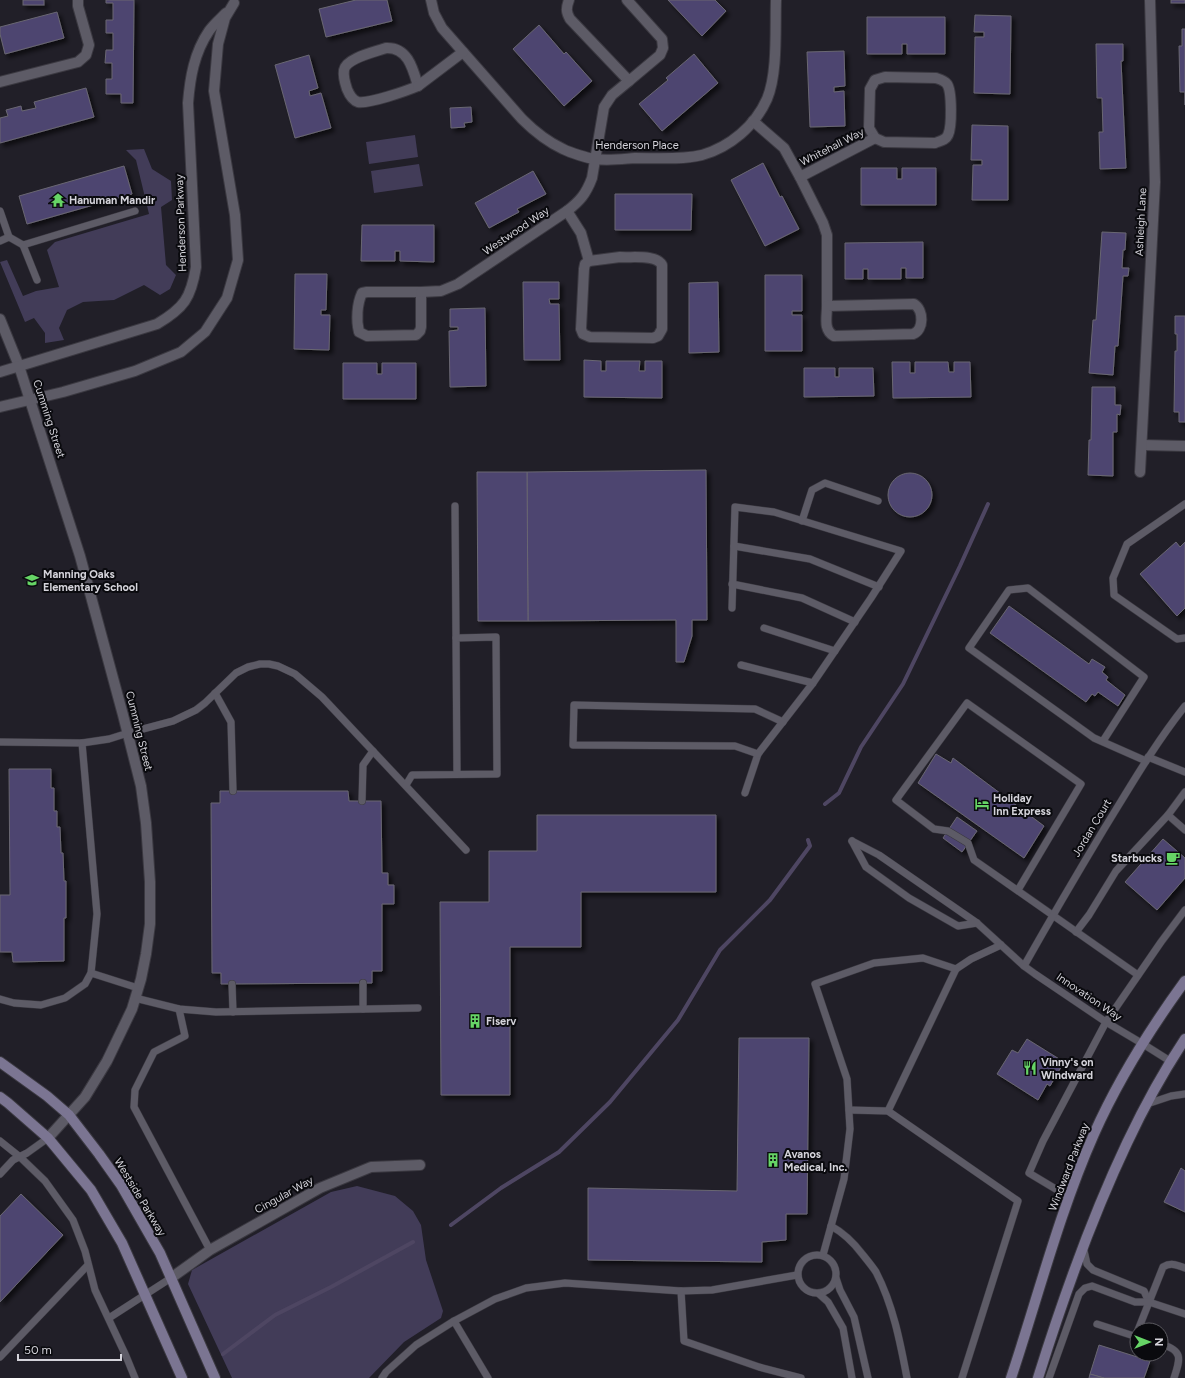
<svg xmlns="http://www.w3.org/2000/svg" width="1185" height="1378" viewBox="0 0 1185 1378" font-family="Figtree,sans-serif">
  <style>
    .green { fill: #423c58 }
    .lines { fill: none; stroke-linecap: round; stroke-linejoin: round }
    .stream { stroke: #4e4662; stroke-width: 4 }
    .building { fill: #4e446f; stroke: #696772; filter: url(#shadow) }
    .service-casing { stroke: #3b3941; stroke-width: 8 }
    .minor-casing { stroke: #3b3941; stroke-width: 12 }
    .secondary-casing { stroke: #3b3941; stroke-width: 12 }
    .service { stroke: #5d5b66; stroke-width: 7 }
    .minor { stroke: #5d5b66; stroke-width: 10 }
    .secondary { stroke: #7b7592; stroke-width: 10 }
    .labels { text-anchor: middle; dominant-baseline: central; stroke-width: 4; stroke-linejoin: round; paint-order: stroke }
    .street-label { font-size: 11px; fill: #d4d3da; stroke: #0a0a0e }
    .poi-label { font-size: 11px; font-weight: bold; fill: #d4d3da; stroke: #0a0a0e; text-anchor: start }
  </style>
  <defs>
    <filter id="shadow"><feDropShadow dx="3.5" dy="3.5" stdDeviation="2" flood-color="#0009"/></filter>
  </defs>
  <rect width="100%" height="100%" fill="#211f28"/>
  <g class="green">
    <path d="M415,135l3,22 -49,7 -3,-22z"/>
    <path d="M144,149l8,20 19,12 1,19 -11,7 5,58 10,10 -6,14 -10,6 -16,-10 -30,15 -31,2 -16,8 -8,18 5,12 -19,3v-10l-11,-15 -9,4 -25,-60 7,-2 16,36 13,-5 23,-4 -12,-37 8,-8 94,-28 -13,-54 -10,-10z"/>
    <path d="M419,164l4,22 -49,7 -3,-22z"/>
    <path d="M357,1186l38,10 18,15 8,14 5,35 17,51 -2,7 -37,24 -35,36h-137l-44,-94 4,-14 139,-78z"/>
  </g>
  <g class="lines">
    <g class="stream">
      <path d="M825,804l14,-11 22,-46 42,-63 57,-118 28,-62"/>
      <path d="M451,1225l50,-37 58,-36 51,-50 68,-82 42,-70 50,-50 40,-54 -2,-6"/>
      <path d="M223,1354l52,-39 56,-28 82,-45"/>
    </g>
  </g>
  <g class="building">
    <rect x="23" y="0" width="21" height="5"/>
    <path d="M106,0h28l-1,103h-12v-9h-15v-15h6v-16h-7l1,-13h7v-17h-7v-13h7v-17h-7z"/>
    <path d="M356,0h31l5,21 -66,16 -7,-28z"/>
    <path d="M668,0h47l11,11 -24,25z"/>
    <rect x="1171" y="0" width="14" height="3"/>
    <path d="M57,12l7,26 -59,16 -5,-20v-7z"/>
    <path d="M975,15l36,1 -1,78 -36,-1 1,-56h9v-5h-10z"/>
    <path d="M867,17h78v37h-38v-10h-5v10h-35z"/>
    <path d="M539,25l25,29 2,-2 26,29 -28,25 -51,-57z"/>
    <path d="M1182,29h3v76v-13h-5l-1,-46h3z"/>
    <path d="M1096,44h27v17h-2l5,107 -26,1 -1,-37h4l-1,-34h-5z"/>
    <path d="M844,51l1,35 -11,1v5l10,-1 1,35 -35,1 -3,-75z"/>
    <path d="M694,54l24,29 -56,48 -23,-27 29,-24 -2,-2z"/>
    <path d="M309,55l9,33 -9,3 1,5 11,-3 10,35 -36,10 -20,-73z"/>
    <path d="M86,88l8,29 -94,26v-25l8,-2 -2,-6 15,-4 1,5 14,-3 -2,-6z"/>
    <path d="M471,107l1,15 -8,1 1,4 -14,1 -1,-20z"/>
    <path d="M972,125l36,1v74h-36l1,-35h9v-5h-11z"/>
    <path d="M763,163l17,34 2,-1 17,33 -34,17 -34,-66z"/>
    <path d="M124,166l8,28 -105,30 -8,-28z"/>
    <path d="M861,168h36v11h5v-11h34v37h-75z"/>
    <path d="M533,171l13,23 -29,15 2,3 -30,16 -14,-25z"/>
    <path d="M615,194h77l-1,36h-76z"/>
    <path d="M362,225h72v37l-34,-1v-10h-5v10h-34z"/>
    <path d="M1102,232l24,1 -1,17h-2l-1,18h7l-1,8h-5l-5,70h-3l-2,29 -24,-2 4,-53h3z"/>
    <path d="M923,242v36h-17v-10h-5v11h-33v-10h-5v10h-18v-36z"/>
    <path d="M295,274h32l-1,36h-5v5h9l-1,35 -35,-1z"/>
    <path d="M765,275h37v36h-10v4h10v36h-37z"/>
    <path d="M523,282h36v17h-10l1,5h9l1,56h-36z"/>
    <path d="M718,282l1,70 -30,1v-70z"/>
    <path d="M485,308l1,78 -36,1 -1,-56 9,-1v-3h-8v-18z"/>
    <path d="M1175,316h10v106h-6v-10h-5l1,-61h2v-17h-2z"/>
    <path d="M584,360l17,1v10h5v-10h34l-1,10h6v-10h17v37l-78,-1z"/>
    <path d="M892,362h18v11h5v-11h33l1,10h5v-10h16l1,35 -78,1z"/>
    <path d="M343,363h34v11h5v-11h34v36h-73z"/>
    <path d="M804,368h31v9h4v-9h34l1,28 -70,1z"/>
    <path d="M1092,387h23v18h6l-1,10 -3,-1v18h-4v44l-25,-1 1,-35h2z"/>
    <path d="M706,470l1,150h-15v16l-8,26h-8v-42l-148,1 -1,-149z"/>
    <path d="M477,472h50l1,149h-50z"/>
    <circle cx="910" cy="495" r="22"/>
    <path d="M1176,542l4,5 5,-5v66l-8,8 -37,-42z"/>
    <path d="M1009,606l80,58 3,-5 13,8 -3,5 6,5 -2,3 19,15 -7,11 -20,-14 -3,4 -3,-2 -6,8 -96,-69z"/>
    <path d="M936,754l15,9 2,-5 91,68 -20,32 -106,-75z"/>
    <path d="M9,769h42v19h3v23h3v16h3l1,26h2l1,28h2v37h-2v43l-51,1 -1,-10h-12v-57h10z"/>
    <path d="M220,791h128l1,10h32l1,72h6v12h6v19h-12v67h-10v12l-151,1v-11h-9l-1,-170h9z"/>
    <path d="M537,815h179v77h-135v55h-71v148h-69l-1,-193h49v-51h48z"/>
    <path d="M957,817l20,14 -15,21 -19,-14z"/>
    <path d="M1163,839l22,19v20l-28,32 -32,-28z"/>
    <path d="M739,1038h70l-2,176h-21v26l-24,2v20l-174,-2v-72l149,3z"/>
    <path d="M1027,1039l37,23 -14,24 -3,-2 -9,16 -41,-26 15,-24 6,3z"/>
    <path d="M1181,1168l4,3v41l-21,-10z"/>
    <path d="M21,1194l42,41 -63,67v-86z"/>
    <path d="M1099,1345l51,16 -6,17h-40l-14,-4z"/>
    <path d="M1090,1374l14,4h-15z"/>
  </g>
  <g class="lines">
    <defs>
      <g id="service">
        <path d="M0,211l9,26"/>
        <path d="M0,241l9,-4 14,8 112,-34"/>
        <path d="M23,245l14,35"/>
        <path d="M1185,504l-58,40 -14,34 1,17 63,44 8,-1"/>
        <path d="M455,506l1,132"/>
        <path d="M802,521l10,-31 13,-7 53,18"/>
        <path d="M734,546l76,13 69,28"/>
        <path d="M732,584l70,14 53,24"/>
        <path d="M732,608l3,-101 39,5 127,39 -30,47 -58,85 -55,71 -13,39"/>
        <path d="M764,628l71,23"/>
        <path d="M741,665l72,18"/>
        <path d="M215,693l16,29 2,69"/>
        <path d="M1103,741l41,-64 -116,-89 -19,2 -40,58 125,90 52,23"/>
        <path d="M0,742l82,1 15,171 -6,59 -6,11 -20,14 -24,7 -27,-2 -14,-4"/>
        <path d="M82,743l27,-4 19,-6 45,-12 23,-11 9,-7 31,-30 12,-6 12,-3h9l9,2 17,8 27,23 144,153"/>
        <path d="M758,754l-23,-8 -162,-1 1,-40 181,4 28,13"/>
        <path d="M1148,757l37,15"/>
        <path d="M406,785l6,-10 85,-1 -1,-137 -40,1 1,136"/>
        <path d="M362,801l1,-36 10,-14"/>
        <path d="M1168,815l17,15"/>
        <path d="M852,841l27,14 98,68 47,43 11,8 71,48 37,22 27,17"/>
        <path d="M852,841l14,26 43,31 49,28 19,-3"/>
        <path d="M1018,890l63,-106 -114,-81 -71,97 38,29 14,2 20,12 6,17 164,115"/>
        <path d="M1076,932l13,-17 27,-44 52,-56 17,-23"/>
        <path d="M1024,966c26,-46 53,-92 80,-137 26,-42 50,-84 81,-123"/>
        <path d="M956,969l15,-10 30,-14"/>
        <path d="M91,973l47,15"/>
        <path d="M363,983v26"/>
        <path d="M232,984l1,28"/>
        <path d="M135,998l44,11 37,3 202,-4"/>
        <path d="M179,1009l6,27 -31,16 -19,38 -1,17 76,143"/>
        <path d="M1147,1104l24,-8 14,-2"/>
        <path d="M849,1110l39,1 130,90 -56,177"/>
        <path d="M0,1141l20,16 25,24 28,39 12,31 10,39 31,66 9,22"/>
        <path d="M0,1174l13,-14 14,-7 21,-15"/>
        <path d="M1069,1197l-40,-24 14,-32 63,-119 55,-80 24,-32"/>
        <path d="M831,1226c13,7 23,17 32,29 4,5 9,11 13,17 17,33 24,69 31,106"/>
        <path d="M1083,1246l4,18 6,6 51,21 5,11"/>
        <circle cx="817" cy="1274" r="19"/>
        <path d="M823,1255l21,-76 6,-50 -3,-50 -32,-95 59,-21 49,-5 33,11 -68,142"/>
        <path d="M836,1278l4,12 14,27 14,61"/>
        <path d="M681,1291l3,50 75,26 42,11"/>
        <path d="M819,1294l9,8 15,26 9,50"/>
        <path d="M109,1318l62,-40"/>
        <path d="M454,1321l34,57"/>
        <path d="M1097,1324l40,13"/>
        <path d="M1138,1330l25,-63c8,-5 14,-2 22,1"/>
        <path d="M1161,1344c23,7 19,15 13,34"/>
        <path d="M0,1357l88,-92"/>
        <path d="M382,1378l4,-6 30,-27 38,-24 41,-22 31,-11 39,-5 116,8 31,-1 85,-15"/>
        <path d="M1049,1378l30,-84 6,-6 7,-2 43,16h14l36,12"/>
      </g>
      <g id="minor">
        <path d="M431,0l3,13 8,15 80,91c12,12 26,23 41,30 8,4 24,9 32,10 13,2 27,0 40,-1 21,0 45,2 67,-3 28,-8 53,-29 65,-56 11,-26 8,-70 9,-99"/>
        <path d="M569,0c-3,8 -3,12 1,19l59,62 31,-26 3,-7 -1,-9 -35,-39"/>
        <path d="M386,48c22,-1 27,21 32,38 -12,5 -49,18 -60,16 -6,-2 -9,-8 -11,-13 -2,-6 -4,-13 -3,-19 2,-12 31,-18 42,-22z"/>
        <path d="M885,77l51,1c3,1 8,2 11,6 5,7 5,43 1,51 -2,5 -8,6 -13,8l-51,-1 -9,-4 -6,-10 1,-39 5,-9z"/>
        <path d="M0,82l78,-20 8,-7 3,-10 -11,-39v-6"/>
        <path d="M418,86l45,-34"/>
        <path d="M753,121l31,27 16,29 23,46 4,12v71"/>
        <path d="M800,177l75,-39"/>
        <path d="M567,211l14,22 8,28"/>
        <path d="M620,257c12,1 36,-3 42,8v64l-4,7 -5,2 -63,-1 -7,-3 -2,-5 3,-60 1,-5 4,-3z"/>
        <path d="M367,292h54v35l-1,4 -4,4 -49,1 -8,-4c-3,-12 -2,-28 3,-39z"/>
        <path d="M421,292l20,-1 17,-7 109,-73c13,-10 19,-17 25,-33l12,-71 8,-12 17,-14"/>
        <path d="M914,304c10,6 10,26 -1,30l-79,2c-11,-6 -7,-19 -7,-30z"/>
        <path d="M0,319l19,47 61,190 43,159 18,71 5,37 4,59v42l-4,30 -5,25 -9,30 -25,52 -22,36 -37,41"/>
        <path d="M0,372l157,-48c27,-16 34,-26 39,-57l-8,-164c2,-25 6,-50 21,-72 4,-6 11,-12 17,-18"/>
        <path d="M0,407l63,-15 72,-21 46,-19 24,-20 22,-34 11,-38 -3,-45 -21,-124 4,-47 7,-26 9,-15"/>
        <path d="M1142,445l43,1"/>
        <path d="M1140,472l15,-290 -5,-182"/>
        <path d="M171,1278l39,-28 110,-62 51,-21 49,-2"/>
      </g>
      <g id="secondary">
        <path d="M0,1062l47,34 22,19 30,39 22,31 39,68 55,125"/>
        <path d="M0,1097l8,6 40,35 43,52 31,53 60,135"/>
        <path d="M1011,1378c27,-81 48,-165 83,-244 24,-54 56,-105 91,-153"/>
        <path d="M1038,1378c25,-80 53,-159 89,-235 17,-36 36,-71 58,-104"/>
      </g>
    </defs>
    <use href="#service" class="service-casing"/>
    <use href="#minor" class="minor-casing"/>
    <use href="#secondary" class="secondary-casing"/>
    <use href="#service" class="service"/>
    <use href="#minor" class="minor"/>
    <use href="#secondary" class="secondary"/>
  </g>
  <defs>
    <symbol id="temple-bare" viewBox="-9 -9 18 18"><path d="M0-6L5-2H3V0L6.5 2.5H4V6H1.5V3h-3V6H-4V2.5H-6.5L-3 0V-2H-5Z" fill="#66d466" stroke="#0a0a0e" stroke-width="2.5" paint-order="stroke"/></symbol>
    <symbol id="school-bare" viewBox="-9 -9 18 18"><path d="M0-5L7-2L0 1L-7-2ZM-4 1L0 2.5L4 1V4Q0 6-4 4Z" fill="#66d466" stroke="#0a0a0e" stroke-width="2.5" paint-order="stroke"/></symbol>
    <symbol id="hotel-bare" viewBox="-9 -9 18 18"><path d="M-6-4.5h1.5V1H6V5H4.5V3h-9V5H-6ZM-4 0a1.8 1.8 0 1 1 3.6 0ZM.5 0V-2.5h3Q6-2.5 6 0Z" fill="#66d466" stroke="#0a0a0e" stroke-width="2.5" paint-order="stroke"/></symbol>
    <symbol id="cafe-bare" viewBox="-9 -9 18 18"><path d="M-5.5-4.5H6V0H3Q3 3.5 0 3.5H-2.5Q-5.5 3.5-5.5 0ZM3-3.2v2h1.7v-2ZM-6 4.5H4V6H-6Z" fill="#66d466" stroke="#0a0a0e" stroke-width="2.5" paint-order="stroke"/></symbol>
    <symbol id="building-bare" viewBox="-9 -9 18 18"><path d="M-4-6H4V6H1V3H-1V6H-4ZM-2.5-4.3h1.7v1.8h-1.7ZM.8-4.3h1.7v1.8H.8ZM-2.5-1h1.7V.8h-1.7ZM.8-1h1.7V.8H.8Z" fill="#66d466" stroke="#0a0a0e" stroke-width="2.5" paint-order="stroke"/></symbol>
    <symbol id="restaurant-bare" viewBox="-9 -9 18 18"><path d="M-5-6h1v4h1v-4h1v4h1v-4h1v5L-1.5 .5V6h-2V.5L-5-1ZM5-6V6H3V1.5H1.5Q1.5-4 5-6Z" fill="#66d466" stroke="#0a0a0e" stroke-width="2.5" paint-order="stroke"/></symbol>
  </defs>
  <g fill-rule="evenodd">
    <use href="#temple-bare" x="48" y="190" width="20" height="20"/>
    <use href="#school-bare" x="22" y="570" width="20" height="20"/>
    <use href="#hotel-bare" x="972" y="794" width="20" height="20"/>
    <use href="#cafe-bare" x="1163" y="848" width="20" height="20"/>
    <use href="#building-bare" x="465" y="1011" width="20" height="20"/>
    <use href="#restaurant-bare" x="1020" y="1058" width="20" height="20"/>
    <use href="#building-bare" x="763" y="1150" width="20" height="20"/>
  </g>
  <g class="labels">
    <g class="street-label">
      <text x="637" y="145">Henderson Place</text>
      <text transform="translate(832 147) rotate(-27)">Whitehall Way</text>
      <text transform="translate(1141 222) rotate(-87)">Ashleigh Lane</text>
      <text transform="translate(181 223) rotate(-92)">Henderson Parkway</text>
      <text transform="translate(516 231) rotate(-34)">Westwood Way</text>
      <text transform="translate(49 419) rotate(72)">Cumming Street</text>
      <text transform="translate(139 731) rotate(76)">Cumming Street</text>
      <text transform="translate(1092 828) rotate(-59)">Jordan Court</text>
      <text transform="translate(1089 997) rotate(34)">Innovation Way</text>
      <text transform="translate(1069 1167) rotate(-69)">Windward Parkway</text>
      <text transform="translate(284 1195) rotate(-29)">Cingular Way</text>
      <text transform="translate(140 1197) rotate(59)">Westside Parkway</text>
    </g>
    <g class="poi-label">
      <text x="69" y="200">Hanuman Mandir</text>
      <text x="43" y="574">Manning Oaks<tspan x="43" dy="13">Elementary School</tspan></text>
      <text x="993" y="798">Holiday<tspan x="993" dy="13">Inn Express</tspan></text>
      <text x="1162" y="858" text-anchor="end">Starbucks</text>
      <text x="486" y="1021">Fiserv</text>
      <text x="1041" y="1062">Vinny's on<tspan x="1041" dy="13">Windward</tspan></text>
      <text x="784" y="1154">Avanos<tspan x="784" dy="13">Medical, Inc.</tspan></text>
    </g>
  </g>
  <g transform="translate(1149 1342) rotate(90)"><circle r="19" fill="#0a0a0e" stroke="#5b5a60"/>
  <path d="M0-3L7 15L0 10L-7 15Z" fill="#66d466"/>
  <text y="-6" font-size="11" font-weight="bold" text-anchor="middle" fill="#d4d3da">N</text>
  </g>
  <path d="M18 1354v6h103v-6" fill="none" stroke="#d4d3da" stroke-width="2"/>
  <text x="24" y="1354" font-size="12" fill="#d4d3da" stroke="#0a0a0e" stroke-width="3" paint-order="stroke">50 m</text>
</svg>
